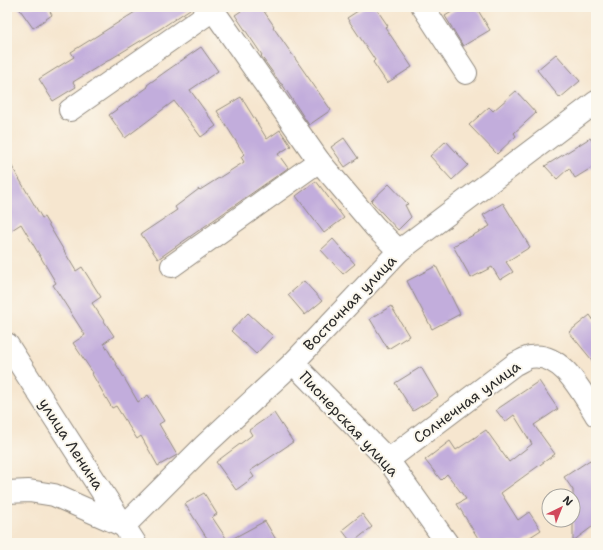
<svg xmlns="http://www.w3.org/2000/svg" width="603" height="550" viewBox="0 0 603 550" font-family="'Shantell Sans',sans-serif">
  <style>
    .building { fill: #c2addc }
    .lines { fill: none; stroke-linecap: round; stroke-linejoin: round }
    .minor-casing { stroke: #90887d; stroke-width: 24 }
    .minor { stroke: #fff; stroke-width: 22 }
    .labels { text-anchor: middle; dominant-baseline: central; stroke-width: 4; stroke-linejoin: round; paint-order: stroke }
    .street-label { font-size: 15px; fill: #2b2b2b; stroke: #fbf7ec }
  </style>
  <rect width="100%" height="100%" fill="#fbf7ec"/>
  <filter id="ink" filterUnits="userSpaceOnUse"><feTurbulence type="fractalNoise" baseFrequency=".025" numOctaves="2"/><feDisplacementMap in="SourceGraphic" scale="8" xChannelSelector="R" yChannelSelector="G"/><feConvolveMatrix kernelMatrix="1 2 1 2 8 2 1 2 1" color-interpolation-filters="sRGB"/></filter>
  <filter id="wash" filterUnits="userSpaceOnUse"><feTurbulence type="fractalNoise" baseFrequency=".012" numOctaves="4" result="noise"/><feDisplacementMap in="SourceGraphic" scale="16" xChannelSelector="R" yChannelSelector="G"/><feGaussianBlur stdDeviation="0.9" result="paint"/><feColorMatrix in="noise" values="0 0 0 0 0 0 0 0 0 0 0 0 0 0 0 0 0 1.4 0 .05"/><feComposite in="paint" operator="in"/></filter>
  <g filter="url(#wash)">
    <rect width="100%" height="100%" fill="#f6e6cf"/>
    <g id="blocks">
      <g class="building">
        <path d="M18,7h29l5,8 -19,13z"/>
        <path d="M143,7h50l-33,22 -87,53 3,5 -23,14 -14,-22 35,-22 -3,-5z"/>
        <path d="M247,7h14l13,19 -1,1 58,83 -22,15 -27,-41h-1l-20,-28 1,-1 -27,-40z"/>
        <path d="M364,7h11l13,19 -3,1 27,40 -25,16 -14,-21 2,-2 -28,-42z"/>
        <path d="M460,7h16l14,23 -27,16 -18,-30z"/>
        <path d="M201,47l17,24 -28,19 26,36 -15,11 -27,-36 -49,37 -16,-23 39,-28 -1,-2 18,-13z"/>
        <path d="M556,54l24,27 -20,17 -23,-28z"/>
        <path d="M516,91l20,22 -22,20 2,3 -19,18 -28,-29 20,-18 4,4z"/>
        <path d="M241,97l26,42 13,-9 11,16 -13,8 10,14 -130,91 -17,-25 36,-24 -2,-3 24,-18 1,1 44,-28 -3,-5 3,-3 -27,-43z"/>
        <path d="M344,138l14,20 -13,9 -14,-20z"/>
        <path d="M590,138l6,9v18l-21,13 -6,-10 -12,11 -12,-13z"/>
        <path d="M446,141l22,24 -16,15 -22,-24z"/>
        <path d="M7,158l35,60 2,-1 32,54 6,-4 19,30 -9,6 22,33 -10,7 34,59 10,-7 16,26 -5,3 18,31 -19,11 -17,-30 -4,3 -21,-33 -4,2 -20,-34 1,-1 -20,-30 12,-8 -32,-50 3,-2 -35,-59 -14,9z"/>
        <path d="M316,181l28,37 -20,15 -28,-37z"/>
        <path d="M389,184l19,20 -3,1 6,12 -13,13 -27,-29z"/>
        <path d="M503,203l27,44 -24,15 7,10 -13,8 -8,-13 -21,11 -18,-32 37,-20 -7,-11z"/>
        <path d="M333,239l22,25 -12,10 -22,-24z"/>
        <path d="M436,266l24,48 -28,15 -25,-48z"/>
        <path d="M304,281l18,20 -17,14 -17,-20z"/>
        <path d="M391,306l18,30 -21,13 -18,-30z"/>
        <path d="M248,313l25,23 -17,18 -25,-23z"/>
        <path d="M590,315l6,9v41l-27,-33z"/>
        <path d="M421,367l17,29 -25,15 -18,-28z"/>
        <path d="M539,381l19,28 -24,16 21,29 -54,39 17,27 11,-8 12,18 -20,13h-40l-24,-39 9,-5 -19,-25 -6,6 -16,-20 25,-19 6,9 30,-20 23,32 23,-18 -18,-29 -9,7 -9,-12z"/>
        <path d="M274,413l19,29 -43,29 4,6 -18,13 -20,-28 36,-27 -3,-5z"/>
        <path d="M590,460l6,9v55l-23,17v-51l-9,-13z"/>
        <path d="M204,493l13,21 -5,3 16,24 37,-20 13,22h-68l-25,-39z"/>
        <path d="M362,514l10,13 -20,16 -10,-13z"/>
      </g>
    </g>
  </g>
  <g filter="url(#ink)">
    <use href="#blocks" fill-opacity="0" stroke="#90887d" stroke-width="1"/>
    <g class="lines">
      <defs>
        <g id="minor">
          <path d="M211,7l108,154 56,66 24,24"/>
          <path d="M423,7l43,66"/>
          <path d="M70,110l143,-100"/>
          <path d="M172,266l147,-105"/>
          <path d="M7,344l128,199"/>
          <path d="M293,363l95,97 59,83"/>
          <path d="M388,460l127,-96c5,-2 10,-6 15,-7 32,-6 52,36 66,58"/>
          <path d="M7,492l22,-1 25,4 70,31"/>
          <path d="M124,526l81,-81 88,-82 106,-112 197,-149"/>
        </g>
      </defs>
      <use href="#minor" class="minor-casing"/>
      <use href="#minor" class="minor"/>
    </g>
  </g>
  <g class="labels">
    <g class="street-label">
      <text transform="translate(350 303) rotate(-46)">Восточная улица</text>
      <text transform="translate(467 402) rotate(-36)">Солнечная улица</text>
      <text transform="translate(349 424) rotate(47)">Пионерская улица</text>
      <text transform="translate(71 444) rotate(57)">улица Ленина</text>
    </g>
  </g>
  <rect width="603" height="550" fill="none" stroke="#fbf7ec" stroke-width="24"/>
  <g transform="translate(561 508) rotate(43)"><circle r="19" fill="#fbf7ec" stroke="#a8a59f"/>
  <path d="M0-3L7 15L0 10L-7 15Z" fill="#d1495b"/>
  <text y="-6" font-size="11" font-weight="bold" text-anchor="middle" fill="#2b2b2b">N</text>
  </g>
</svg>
